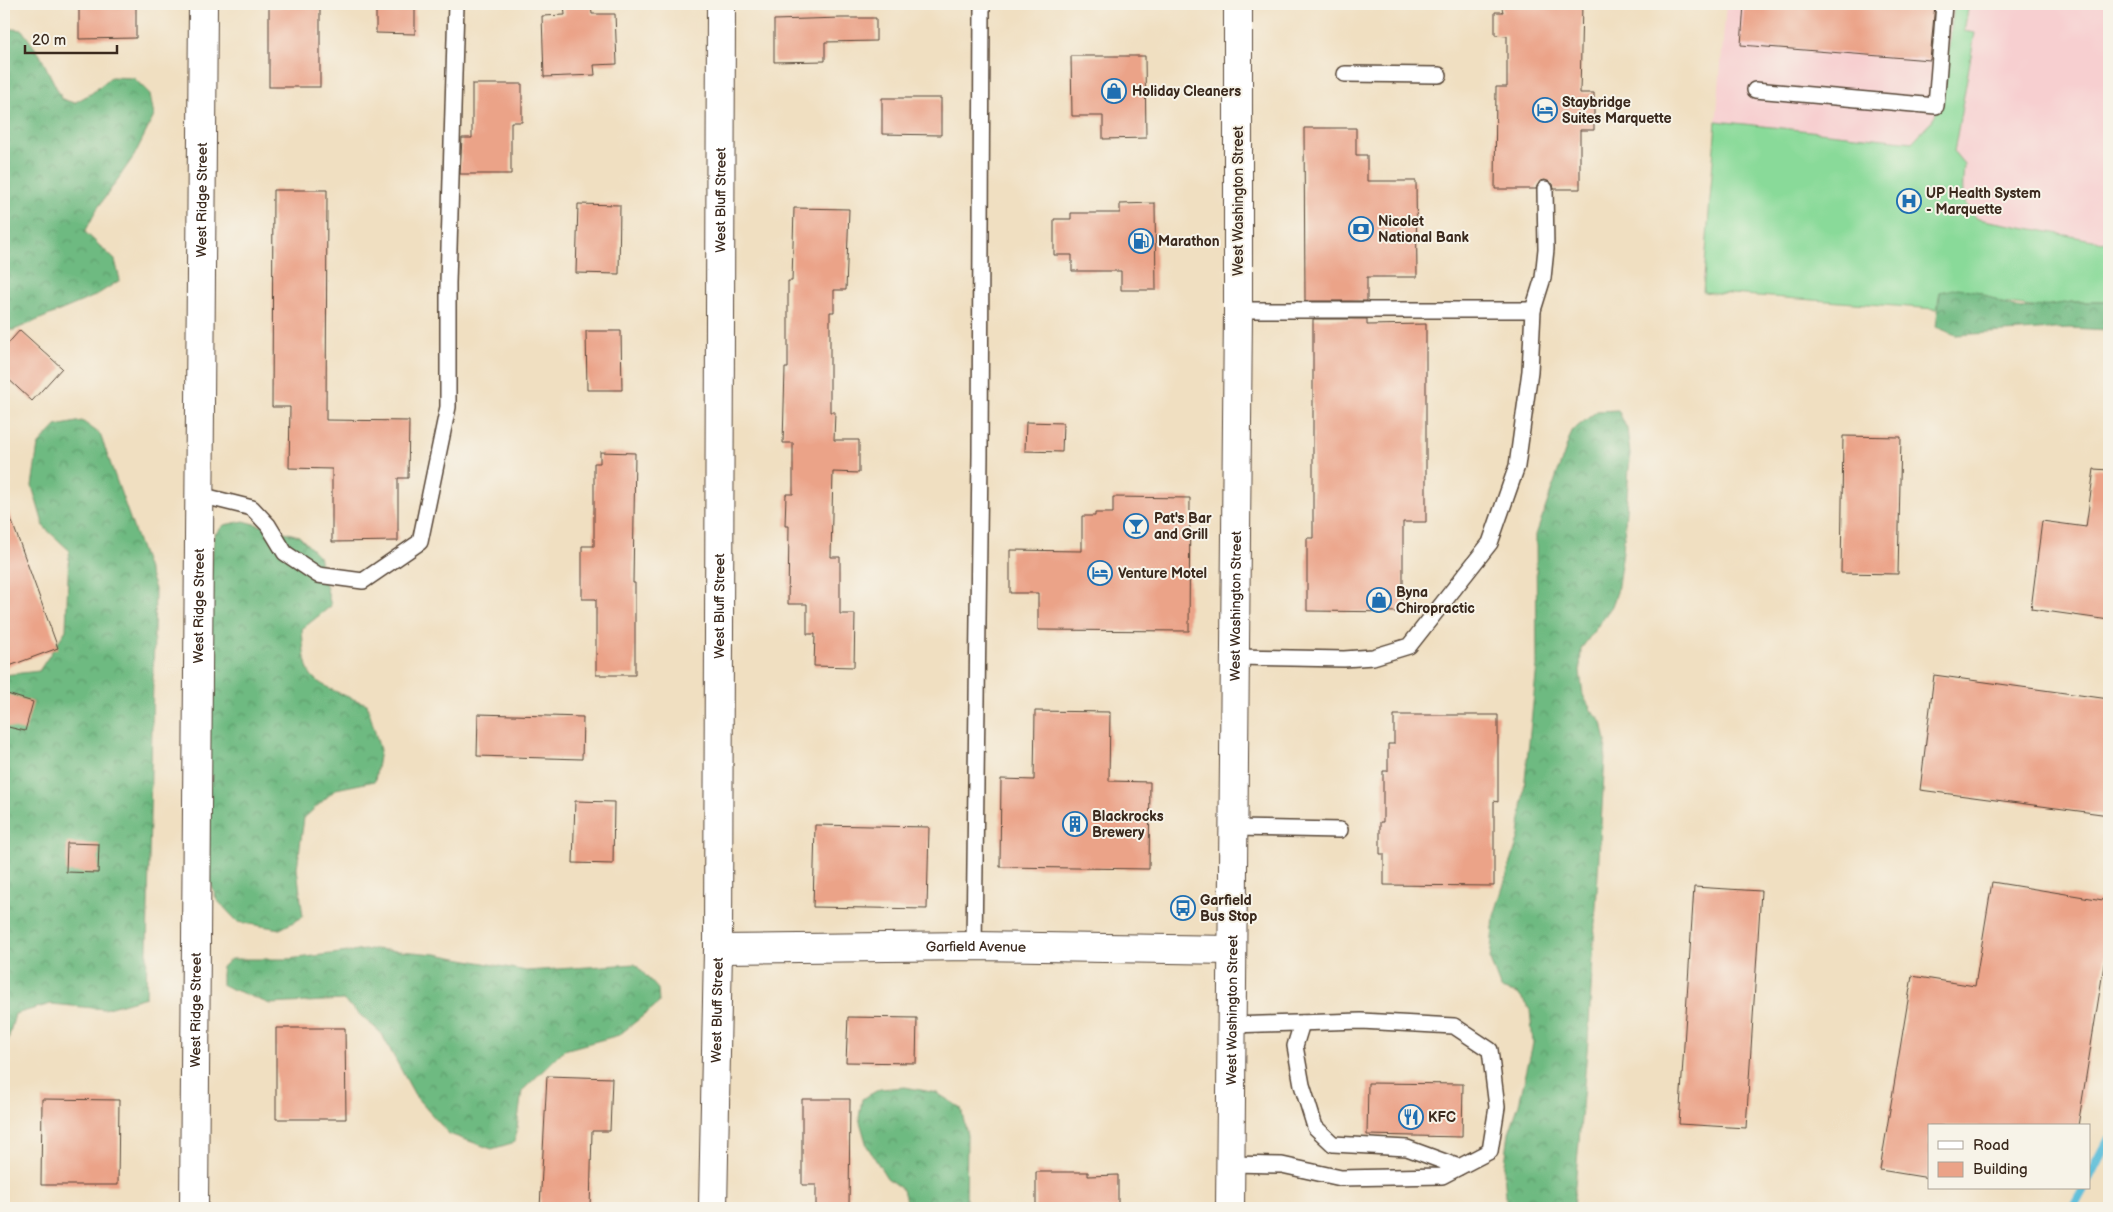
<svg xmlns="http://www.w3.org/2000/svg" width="2113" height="1212" viewBox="0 0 2113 1212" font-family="'Balsamiq Sans',sans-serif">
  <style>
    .built { fill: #f7cfd0 }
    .grass { fill: #89da99; stroke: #62825c }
    .forest { fill: url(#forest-crowns); stroke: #547250 }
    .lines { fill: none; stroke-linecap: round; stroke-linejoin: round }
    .stream { stroke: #5abdd9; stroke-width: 9 }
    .building { fill: #eba388 }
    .service-casing { stroke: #564536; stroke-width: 18 }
    .minor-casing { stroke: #564536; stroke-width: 30 }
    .tertiary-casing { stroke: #564536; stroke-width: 30 }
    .primary-casing { stroke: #564536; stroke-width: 30 }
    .service { stroke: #fff; stroke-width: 15 }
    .minor { stroke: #fff; stroke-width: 28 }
    .tertiary { stroke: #fff; stroke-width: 28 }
    .primary { stroke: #fff; stroke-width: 28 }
    .labels { text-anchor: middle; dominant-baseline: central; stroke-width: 4; stroke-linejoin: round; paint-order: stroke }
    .poi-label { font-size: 14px; font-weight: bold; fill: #3b2a1e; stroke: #f7f3e8; text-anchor: start }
    .street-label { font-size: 14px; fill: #3b2a1e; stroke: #f7f3e8 }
  </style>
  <defs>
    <pattern id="forest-crowns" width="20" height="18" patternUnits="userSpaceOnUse" patternTransform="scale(1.25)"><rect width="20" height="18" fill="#6eba81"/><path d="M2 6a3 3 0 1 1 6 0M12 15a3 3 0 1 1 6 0" fill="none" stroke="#5c9769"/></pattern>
  </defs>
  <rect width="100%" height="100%" fill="#f7f3e8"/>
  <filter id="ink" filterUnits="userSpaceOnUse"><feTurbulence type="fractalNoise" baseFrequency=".02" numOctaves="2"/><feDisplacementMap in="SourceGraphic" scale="10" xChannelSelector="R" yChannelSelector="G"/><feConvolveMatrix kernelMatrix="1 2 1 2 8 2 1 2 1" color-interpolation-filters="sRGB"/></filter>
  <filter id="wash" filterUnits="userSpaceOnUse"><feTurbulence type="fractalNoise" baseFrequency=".0096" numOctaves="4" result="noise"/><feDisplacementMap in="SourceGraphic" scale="20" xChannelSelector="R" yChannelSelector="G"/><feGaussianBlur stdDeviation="1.12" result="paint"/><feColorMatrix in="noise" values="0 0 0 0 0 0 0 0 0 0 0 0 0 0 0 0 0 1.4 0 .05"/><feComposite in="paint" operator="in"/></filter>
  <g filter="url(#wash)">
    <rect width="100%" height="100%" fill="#f0dfc1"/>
    <path class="built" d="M1726,4h383v285l-406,-9z"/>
    <path class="grass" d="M1954,4h15l-5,27 11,2 -21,119 10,12c-1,24 -6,38 14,55l131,24v59h-37l-34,6 -37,-5 -21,-11h-40l-3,17 -234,-17 13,-171 196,21 20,-21 11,-23z"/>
    <g class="forest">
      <path d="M4,28l18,2 18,25 22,44 12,4 18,-10 19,-16 23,1 16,16 4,22 -20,40 -37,53 -12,23 30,28 5,20 -25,16 -81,34h-10z"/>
      <path d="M1958,288l22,4 21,11 19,6 52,-7h37v28l-40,-2 -113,7 -20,-8 4,-35z"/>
      <path d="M1618,410l9,19 3,25 -7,97 -6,41 -5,14 -31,43 -1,22 3,24 8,15 11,12 4,19 -18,299 -15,168h-66l-3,-37 5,-38 10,-29 14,-61 -3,-33 -12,-16 -17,-5 -11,-29 4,-44 25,-80 18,-170 -1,-131 36,-104 25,-20z"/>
      <path d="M82,421l18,13 55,155 -9,408 -42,12 -53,-5 -36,10 -11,41v-380l35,-4 27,-41 3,-80 -25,-23 -12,-41 6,-41 18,-19z"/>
      <path d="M244,521l55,15 20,20 12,50 -29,23c1,13 2,36 9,46 9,12 42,24 56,29l13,46 -5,31 -39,8 -32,29 -7,50 6,49 -23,12 -42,-7 -21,-22 -9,-24 2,-291 4,-50 10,-10z"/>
      <path d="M374,949l62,5 90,17 109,-7 23,25 1,14 -40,32 -55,15 -42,41 -7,51 -23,7 -43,-15 -33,-37 -35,-64 -38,-33 -73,4 -48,-19v-18l9,-8h57z"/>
      <path d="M905,1087l32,6 24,15 6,27 -1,73h-58l-5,-18 -16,-12 -20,-32 -8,-28 3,-19 18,-10z"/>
    </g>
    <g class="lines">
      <g class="stream">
        <path d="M2089,1178l20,-39"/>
        <path d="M2073,1208l11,-20"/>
      </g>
    </g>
    <g id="blocks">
      <g class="building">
        <path d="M79,4h57v34l-57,1z"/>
        <path d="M376,4h39v30l-39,-1z"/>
        <path d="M591,4l1,10h23l2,50 -23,1 1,10 -51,2 -2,-61 23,-1 -1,-10z"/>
        <path d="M1501,4h81l-2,89h14v37h-14v59h-26l-1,-5 -8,-4 -5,1 -4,8h-41l1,-102h11v-51l-12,-1v-23h8z"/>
        <path d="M1744,4h191l-5,56 -189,-15z"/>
        <rect x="269" y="7" width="51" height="80"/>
        <path d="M841,18h35v23l-51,1v19l-51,1v-42z"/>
        <path d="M1071,56h74l1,82 -43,1v-23h-31z"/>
        <path d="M472,84h50v38h-11v52h-51l2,-36h10z"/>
        <path d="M882,98h59v37l-59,-1z"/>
        <path d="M1304,128h52v27h11v26h49l1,96h-50v24h-62z"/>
        <path d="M273,190h54l-1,230 83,1 -1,57h-10v63l-66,1v-73l-43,-1 1,-61h-18z"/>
        <path d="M1155,203l1,87h-35v-19h-49v-16h-18v-36h17v-6h49v-9z"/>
        <path d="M578,204l42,1 -1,69 -43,-1z"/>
        <path d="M794,208l55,1 -3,81h-12v22h-4v100h5l-1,28h25v33l-26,-1 -2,85h9v57h15l-1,53 -40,-1 1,-32h-8v-30h-19l1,-78h-4l1,-32h7v-51h-10l2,-75h3v-87h4z"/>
        <path d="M1313,319h54v6l59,-1v198h-23v90l-96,-1v-73h6z"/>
        <path d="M20,330l42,38 -30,33 -28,-26v-27z"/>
        <path d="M586,331h35l1,59h-35z"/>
        <path d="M1026,422l37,1 -1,29 -37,-1z"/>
        <path d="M1843,436l58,1 -3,137 -57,-1z"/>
        <path d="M600,452l35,1 -2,130h2v92h-39v-76h-14v-53h12v-83h6z"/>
        <path d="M2094,469l15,1v150l-78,-11 11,-88 44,6z"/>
        <path d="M1113,497l77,1 -1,133 -151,-1v-37h-28v-43l72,1v-35h13v-3h18z"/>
        <path d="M4,508h3l51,140 -54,20z"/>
        <path d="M1934,675l175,24v116l-189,-25z"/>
        <path d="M4,693l29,9 -8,29 -21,-5z"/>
        <path d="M1035,711l75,1 -1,69 41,1 -1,87 -149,-2 1,-88 33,1z"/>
        <path d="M478,714l105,3 -1,42 -105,-3z"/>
        <path d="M1394,715h104v87l-4,-1v85l-110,-1v-31h-4v-32h3v-51h5v-27h6z"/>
        <path d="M575,801l39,1 -1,62 -40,-1z"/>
        <path d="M815,825l114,2 -2,82 -114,-2z"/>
        <path d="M67,843l32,1 -1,29 -32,-1z"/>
        <path d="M1992,882l117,19v33l-31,192h-149v52l-49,-8 32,-194 63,10z"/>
        <path d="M1694,887l67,4 -15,237 -67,-4z"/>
        <path d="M848,1017l69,1 -1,45 -70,-1z"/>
        <path d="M276,1028h69l1,91h-70z"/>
        <path d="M547,1076l65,2 -2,53h-18l-2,77h-50z"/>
        <path d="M1368,1083l95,1 -1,53 -95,-2z"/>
        <path d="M42,1099l77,1 -1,85h-77z"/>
        <path d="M802,1099h48l-1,109h-33v-23h-14z"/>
        <path d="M1036,1172h52v4l30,-1v33h-82z"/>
      </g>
    </g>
  </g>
  <g filter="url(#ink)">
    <use href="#blocks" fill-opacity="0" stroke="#564536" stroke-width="1"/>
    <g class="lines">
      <defs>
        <g id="service">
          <path d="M1345,74l94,1"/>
          <path d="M1755,90l181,16 8,-102"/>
          <path d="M1533,310l10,-32 3,-29 -1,-60"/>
          <path d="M200,495l52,13 16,17 17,28 33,22 45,6 57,-39 28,-135v-124l8,-279"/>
          <path d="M1234,657l110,2 29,-2 36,-11 81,-103 27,-77 13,-95 3,-61h-295"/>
          <path d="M1233,828l107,2"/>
          <path d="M974,946l6,-491 2,-451"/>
          <path d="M1302,1023l-7,23 7,39 13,42 18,17 74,4 52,19"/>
          <path d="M1230,1164l52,1 59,13 101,-2 48,-25 7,-44 -7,-57 -36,-24 -93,-5 -129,4"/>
        </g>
        <g id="minor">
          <path id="s1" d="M718,949l256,-3 258,4"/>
          <path id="s2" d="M713,1208l5,-259 3,-945"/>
        </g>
        <g id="tertiary">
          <path id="s3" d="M194,1208l9,-1204"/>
        </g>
        <g id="primary">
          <path id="s4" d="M1230,1208l8,-898v-306"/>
        </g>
      </defs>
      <use href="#service" class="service-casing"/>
      <use href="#minor" class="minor-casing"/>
      <use href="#tertiary" class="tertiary-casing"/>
      <use href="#primary" class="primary-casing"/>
      <use href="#service" class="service"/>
      <use href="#minor" class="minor"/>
      <use href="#tertiary" class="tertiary"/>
      <use href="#primary" class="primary"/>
    </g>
  </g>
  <defs>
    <symbol id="shop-ring" viewBox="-11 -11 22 22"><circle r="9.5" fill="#f7f3e8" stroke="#1f6fb2" stroke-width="1.5"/><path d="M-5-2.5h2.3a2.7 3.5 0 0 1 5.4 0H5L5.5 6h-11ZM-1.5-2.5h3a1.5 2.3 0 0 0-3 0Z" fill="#1f6fb2"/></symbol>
    <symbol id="hotel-ring" viewBox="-11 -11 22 22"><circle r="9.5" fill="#f7f3e8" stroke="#1f6fb2" stroke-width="1.5"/><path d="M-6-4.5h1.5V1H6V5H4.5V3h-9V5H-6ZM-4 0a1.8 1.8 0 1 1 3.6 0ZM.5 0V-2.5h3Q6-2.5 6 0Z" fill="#1f6fb2"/></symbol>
    <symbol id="hospital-ring" viewBox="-11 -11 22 22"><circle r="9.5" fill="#f7f3e8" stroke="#1f6fb2" stroke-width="1.5"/><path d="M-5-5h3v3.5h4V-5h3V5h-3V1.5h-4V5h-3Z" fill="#1f6fb2"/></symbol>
    <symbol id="bank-ring" viewBox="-11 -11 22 22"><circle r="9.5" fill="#f7f3e8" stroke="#1f6fb2" stroke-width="1.5"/><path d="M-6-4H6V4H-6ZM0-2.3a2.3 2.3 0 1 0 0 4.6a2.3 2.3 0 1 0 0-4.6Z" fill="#1f6fb2"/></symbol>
    <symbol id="fuel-ring" viewBox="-11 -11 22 22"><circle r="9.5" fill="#f7f3e8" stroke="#1f6fb2" stroke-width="1.5"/><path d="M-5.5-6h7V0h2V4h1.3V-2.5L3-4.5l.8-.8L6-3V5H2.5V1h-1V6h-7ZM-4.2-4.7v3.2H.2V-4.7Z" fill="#1f6fb2"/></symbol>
    <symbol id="bar-ring" viewBox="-11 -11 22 22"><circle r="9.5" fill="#f7f3e8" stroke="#1f6fb2" stroke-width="1.5"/><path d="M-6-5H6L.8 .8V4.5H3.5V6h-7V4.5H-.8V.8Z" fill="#1f6fb2"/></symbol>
    <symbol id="building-ring" viewBox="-11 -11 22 22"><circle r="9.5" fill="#f7f3e8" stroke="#1f6fb2" stroke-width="1.5"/><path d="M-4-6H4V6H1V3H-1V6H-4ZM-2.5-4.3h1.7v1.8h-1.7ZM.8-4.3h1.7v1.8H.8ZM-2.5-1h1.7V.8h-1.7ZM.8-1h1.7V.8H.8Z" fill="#1f6fb2"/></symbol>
    <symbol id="bus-ring" viewBox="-11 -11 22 22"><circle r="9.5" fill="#f7f3e8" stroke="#1f6fb2" stroke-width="1.5"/><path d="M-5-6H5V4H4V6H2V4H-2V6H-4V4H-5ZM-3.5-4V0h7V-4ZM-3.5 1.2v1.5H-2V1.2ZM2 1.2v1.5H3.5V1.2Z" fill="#1f6fb2"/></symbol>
    <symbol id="restaurant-ring" viewBox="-11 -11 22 22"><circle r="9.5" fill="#f7f3e8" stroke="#1f6fb2" stroke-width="1.5"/><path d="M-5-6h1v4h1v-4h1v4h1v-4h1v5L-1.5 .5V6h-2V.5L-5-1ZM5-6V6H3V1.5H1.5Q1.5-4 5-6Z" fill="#1f6fb2"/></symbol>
  </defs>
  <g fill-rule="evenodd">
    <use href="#shop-ring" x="1100" y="77" width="28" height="28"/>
    <use href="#hotel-ring" x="1531" y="96" width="28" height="28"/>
    <use href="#hospital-ring" x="1895" y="187" width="28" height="28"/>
    <use href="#bank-ring" x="1347" y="215" width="28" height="28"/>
    <use href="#fuel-ring" x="1127" y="227" width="28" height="28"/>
    <use href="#bar-ring" x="1122" y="512" width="28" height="28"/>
    <use href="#hotel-ring" x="1086" y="559" width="28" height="28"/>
    <use href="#shop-ring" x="1365" y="586" width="28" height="28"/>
    <use href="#building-ring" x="1061" y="810" width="28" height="28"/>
    <use href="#bus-ring" x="1169" y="894" width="28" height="28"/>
    <use href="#restaurant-ring" x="1397" y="1103" width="28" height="28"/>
  </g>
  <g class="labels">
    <g class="poi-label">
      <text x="1132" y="91">Holiday Cleaners</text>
      <text x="1562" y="102">Staybridge<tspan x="1562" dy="16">Suites Marquette</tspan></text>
      <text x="1926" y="193">UP Health System<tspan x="1926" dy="16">- Marquette</tspan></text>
      <text x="1378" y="221">Nicolet<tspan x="1378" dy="16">National Bank</tspan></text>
      <text x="1158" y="241">Marathon</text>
      <text x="1154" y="518">Pat's Bar<tspan x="1154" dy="16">and Grill</tspan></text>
      <text x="1118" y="573">Venture Motel</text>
      <text x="1396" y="592">Byna<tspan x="1396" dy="16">Chiropractic</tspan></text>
      <text x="1092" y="816">Blackrocks<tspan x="1092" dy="16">Brewery</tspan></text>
      <text x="1200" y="900">Garfield<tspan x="1200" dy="16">Bus Stop</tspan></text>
      <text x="1428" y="1117">KFC</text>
    </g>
    <g class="street-label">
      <text stroke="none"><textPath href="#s3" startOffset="1008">West Ridge Street</textPath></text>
      <text stroke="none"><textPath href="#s2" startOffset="1008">West Bluff Street</textPath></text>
      <text transform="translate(1238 201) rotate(-90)">West Washington Street</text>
      <text stroke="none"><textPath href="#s3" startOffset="602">West Ridge Street</textPath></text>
      <text stroke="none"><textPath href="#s2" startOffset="602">West Bluff Street</textPath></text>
      <text stroke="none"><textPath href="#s4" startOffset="602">West Washington Street</textPath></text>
      <text stroke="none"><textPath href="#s1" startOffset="258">Garfield Avenue</textPath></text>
      <text stroke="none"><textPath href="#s3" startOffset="198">West Ridge Street</textPath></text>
      <text stroke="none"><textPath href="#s2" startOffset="198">West Bluff Street</textPath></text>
      <text stroke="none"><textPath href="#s4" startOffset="198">West Washington Street</textPath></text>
    </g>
  </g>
  <rect width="2113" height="1212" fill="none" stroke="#f7f3e8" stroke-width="20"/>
  <rect x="1928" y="1124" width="162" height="65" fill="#f7f3e8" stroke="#aca397"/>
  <rect x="1938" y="1141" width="25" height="8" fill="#ffffff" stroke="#aca397"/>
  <text x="1973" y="1150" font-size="15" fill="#3b2a1e">Road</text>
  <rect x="1938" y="1162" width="25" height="15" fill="#eba388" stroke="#aca397"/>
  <text x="1973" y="1174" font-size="15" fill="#3b2a1e">Building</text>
  <path d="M25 45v8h92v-8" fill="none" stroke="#3b2a1e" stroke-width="2.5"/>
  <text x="32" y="45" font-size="15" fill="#3b2a1e" stroke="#f7f3e8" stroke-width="4" paint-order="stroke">20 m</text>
</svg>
